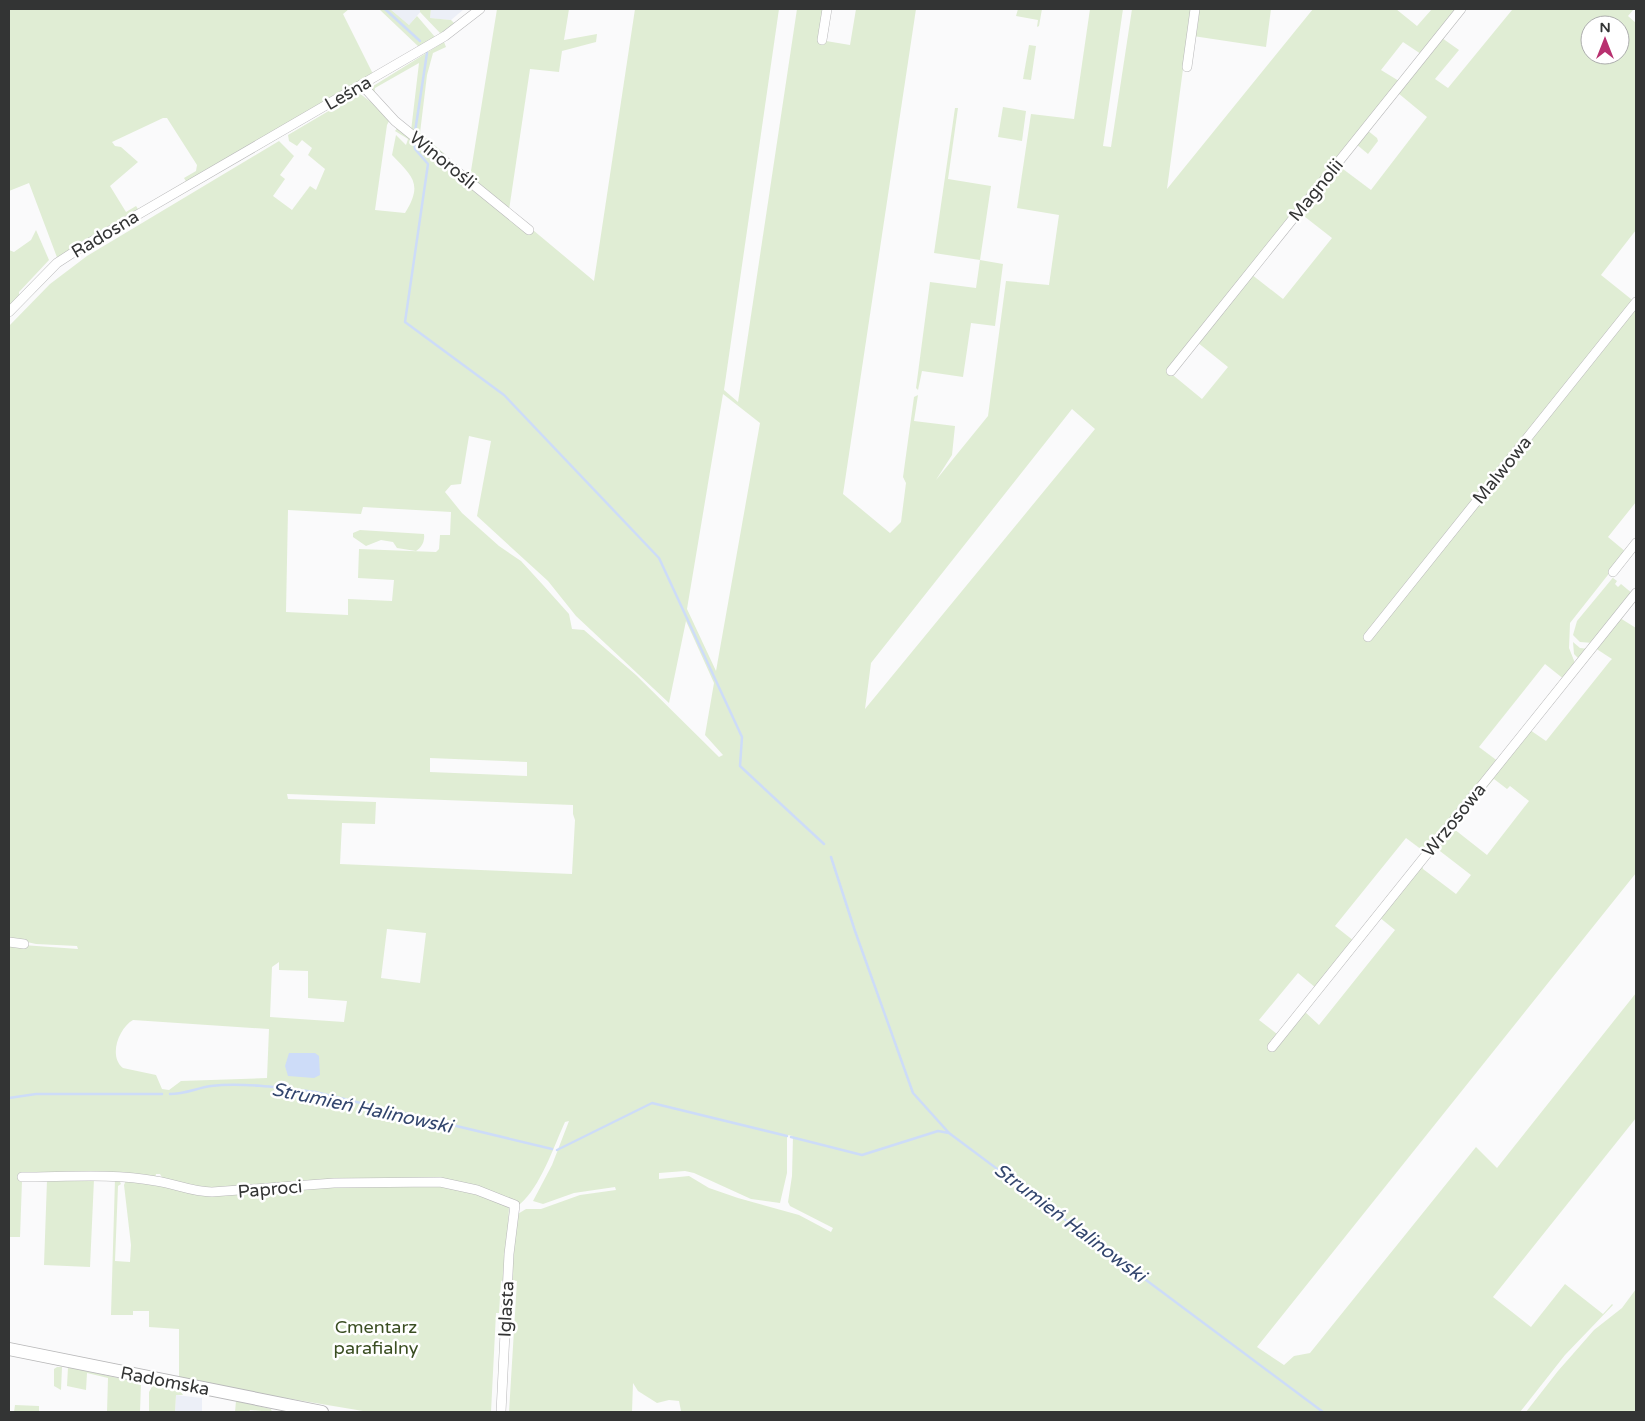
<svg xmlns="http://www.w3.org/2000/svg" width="1645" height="1421" viewBox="0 0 1645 1421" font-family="'Varela Round',sans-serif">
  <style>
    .built { fill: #eceff7 }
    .green { fill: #e0edd4; fill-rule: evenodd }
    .water { fill: #cddcf8 }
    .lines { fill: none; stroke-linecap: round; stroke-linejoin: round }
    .stream { stroke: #cddcf8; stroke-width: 2.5 }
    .street-casing { stroke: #b9b9ba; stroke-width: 10 }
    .secondary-casing { stroke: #b9b9ba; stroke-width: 14 }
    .street { stroke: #fff; stroke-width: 9 }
    .secondary { stroke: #fff; stroke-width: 12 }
    .labels { text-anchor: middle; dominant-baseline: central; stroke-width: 5; stroke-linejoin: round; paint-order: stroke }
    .street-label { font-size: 18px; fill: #333434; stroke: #fff }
    .park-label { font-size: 18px; fill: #3a4e22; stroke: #fff }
    .water-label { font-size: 19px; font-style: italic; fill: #32456d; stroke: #fff }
  </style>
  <rect width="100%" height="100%" fill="#fafafb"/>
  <g class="built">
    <path d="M390,9h30l2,1 -13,15z"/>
    <path d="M431,9h33l-13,11 -21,-2z"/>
    <path d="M176,1395l26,3v14h-27z"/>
  </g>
  <g class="green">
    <path d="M9,9h340l-6,5 30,60 -186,109 -3,-5 12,-7 1,-6 -30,-47h-4l-51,24 3,4 6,1 17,15 -28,24 16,26 10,-6 2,3 -80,51 -29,-77 -20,8z"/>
    <path d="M379,9h11l19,16 8,-9 18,21 -16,10z"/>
    <path d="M420,9h11l-1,9 21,2 4,4 -14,10 -21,-22z"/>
    <path d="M497,9h72l-5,31 33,-6 -1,8 -34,9 -3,21 -29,-3 -21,141 85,71 41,-272h144l-55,381 14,12 59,-393h27l2,32 24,4 6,-36h60l-73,485 47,39 11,-11 5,-39 -3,-6 11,-80 4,-2 -4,26 41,5 -3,29 -16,25 52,-64 18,-135 43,4 10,-70 -42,-7 14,-94 43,5 16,-110h33l-20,137 8,1 21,-138h59l-24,180 146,-180h83l21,17 15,-17h26l-37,45 -18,-12 -22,28 18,11 -231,290 34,28 26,-32 -31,-25 54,-68 32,25 49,-61 -32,-25 39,-47 32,24 56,-73 -29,-24 44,-55 17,12 -24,29 13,9 64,-78 -1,-1h123l-6,7 8,7v207l-35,45 35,28v199l-28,35 18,15 -56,71 -1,25 6,15 -10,17 -20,-16 -66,83 20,15 -73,91 -20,-15 -71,88 19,15 -9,7 -2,7 -27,33 -18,-15 -39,47 18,14 27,-23 15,14 76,-95 -16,-13 43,-52 1,4 33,25 15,-19 -35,-27 18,-19 33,26 42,-54 -19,-15 -3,3 -13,-10 -7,8 -1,-2 44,-55 16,11 64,-80 2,-2 -17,-11 25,-30 16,10v245l-379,474 27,18 10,-9 16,-3 166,-206 21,21 139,-175v125l-143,179 38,30 34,-43 38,30 9,-10 1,1 -48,50 -45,57h-841l2,-1 -2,-10 -10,-1 -12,3 -19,-12 -5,-8 -1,29h-123l8,-131 -6,-1 5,-65 10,-6h15l39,-14 36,-5 -1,-3 -41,6 -31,11 -10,-3 19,-36 17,-44 -4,1c-11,24 -25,66 -45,82l-73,-25 -96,1 86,3 21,4 47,17 4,4 -4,72 -4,1 -2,32h-3l-5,99h-122l-190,-32v-51l-30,-2v-16h-16v4h-22l4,-136 4,1 2,4 -3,2 -3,75 15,1 1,-17 -7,-60 2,-5 37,-1 -3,-5h-4l-1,5h-61l-4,88 -46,-2 3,-85 -25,1 -2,56h-11v-293l69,5 -1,-3 -41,-2 -27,-6v-612l41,-42 37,-28 192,-115 15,15 -14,19 5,4 -12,17 19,14 18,-24 6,4 9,-21 -17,-14 4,-7 -10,-8 -5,6 -8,-5 -1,-6 71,-42 25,19 5,9 -2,4 -12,85 30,3c18,-29 8,-36 -13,-58l4,-20 10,10 2,-6 -13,-8 3,-4 13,4 8,-68 -44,25 -1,6 -4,-6 74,-46 2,5 -13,6 -6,22 -7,58 26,22 1,5 23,17zM1590,25h30v30h-30zM723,394l37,29 -44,248 -29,-62zM1072,409l23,20 -230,280 6,-46zM469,436l22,5 -14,75 71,65 28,35 93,87 17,-82 28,62 -9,52 18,20 -4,2 -83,-82 -52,-45 -12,-1 -3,-15 -26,-29 -22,-24 -22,-15 -37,-33 -17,-21 6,-7 10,-1zM363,507l88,5 -1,23h-10l-1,14 -3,3 -77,-3 -1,29 36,2 -2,21 -44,-2v16l-62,-3 2,-102 73,4zM430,758l97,4v14l-97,-4zM287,794l286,11v9l2,6 -3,54 -232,-10 2,-41 33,1 1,-22 -88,-3zM387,929l39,4 -6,50 -39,-5zM279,962v8l29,1v27l39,3 -3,21 -74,-5 2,-50zM133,1020l136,9 -2,49 -86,3 -12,9 -7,-1 -6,-14 -33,-7c-15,-12 -4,-40 10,-48zM787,1135l6,1 -1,40 -4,26 2,4 43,22 -2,4 -32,-17 -61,-17 -29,-10 -20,-12 -30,3v-6l26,-2 9,2 57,26 29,4 7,-30z"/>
    <path d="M1018,9h24l-3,17 -2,1 1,-7 -22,-4z"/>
    <path d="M1199,9h72l-5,38 -73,-11 4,-6z"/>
    <path d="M1029,45l7,1 -5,34 -8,-1z"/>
    <path d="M1003,107l23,4 -4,30 -24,-4z"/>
    <path d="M955,108h3l-10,71 43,7 -11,74 23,4 -8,62 -24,-3 -8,54 -41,-6 -4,19 -2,-2 14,-106 46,6 4,-28 -46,-7z"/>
    <path d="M1367,130l10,8 1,3 -10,13 -12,-10z"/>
    <path d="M36,230l13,30 -30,32v4l-10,11v-57l5,2 17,-12z"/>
    <path d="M360,530l64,4c1,7 -2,13 -8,17l-19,-3 -4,-6 -12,-2 -15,6 -13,-9v-4z"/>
    <path d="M1630,557l-17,21 4,3 -2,3 3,3 3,-3 12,10 -22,27 -5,1v5l-13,16 -13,-1 -7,-7 4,-14z"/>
    <path d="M1573,642l7,6 9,1 -9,11 -6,-6z"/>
    <path d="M1636,1289v123h-110l32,-41 36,-41 28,-22z"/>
    <path d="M57,1367h5l-1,23 -7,-4v-17z"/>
    <path d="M68,1367l73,16 -1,29h-33l1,-34 -21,-5 -1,17 -19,-4z"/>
    <path d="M153,1385l28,7 2,3h-7l-1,17h-26v-20z"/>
    <path d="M236,1401l35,8 1,3 -22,-2 -1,2h-14z"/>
    <path d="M15,1405l24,1v6h-25z"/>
  </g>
  <path class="water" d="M289,1053h26l4,3 1,19 -6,3 -26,-2 -3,-10z"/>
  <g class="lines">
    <g class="stream">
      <path d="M385,9l35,32"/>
      <path d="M415,132l12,-79"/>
      <path d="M414,142l1,7 13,15 -23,158 99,73 155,163 83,179 -2,29 84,78"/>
      <path d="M831,857l24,74 58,162 36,40"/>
      <path d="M170,1094c15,0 27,-6 41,-8 30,-4 73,2 104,6l237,57"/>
      <path d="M9,1098l27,-4h126"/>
      <path d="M791,1137l71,18 76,-24 11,2 374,279"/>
      <path d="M557,1150l95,-47 135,33"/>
    </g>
    <defs>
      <g id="street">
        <path d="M822,40l5,-31"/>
        <path d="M1187,67l8,-58"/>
        <path d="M362,85l33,36 134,109"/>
        <path d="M9,312l48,-49 20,-13 368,-214 35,-27"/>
        <path d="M1171,371l290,-362"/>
        <path d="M1613,572l23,-29"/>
        <path d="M1368,637l268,-335"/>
        <path d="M9,942l15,2"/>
        <path d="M1272,1047l364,-454"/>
        <path d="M22,1177c45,0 90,-4 134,4 20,3 36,11 56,11l122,-9 106,-1 37,8 38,15 -6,49 -8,158"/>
      </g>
      <path id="secondary" d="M9,1349l313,63"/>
    </defs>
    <use href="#street" class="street-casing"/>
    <use href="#secondary" class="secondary-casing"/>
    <use href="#street" class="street"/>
    <use href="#secondary" class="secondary"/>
  </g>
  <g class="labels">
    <g class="street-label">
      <text transform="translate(348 93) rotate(-30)">Leśna</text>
      <text transform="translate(443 160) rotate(39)">Winorośli</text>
      <text transform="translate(1316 190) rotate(-51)">Magnolii</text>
      <text transform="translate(105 234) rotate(-31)">Radosna</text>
      <text transform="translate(1502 470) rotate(-51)">Malwowa</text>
      <text transform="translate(1454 820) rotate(-51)">Wrzosowa</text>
      <text transform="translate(270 1189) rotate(-5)">Paproci</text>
      <text transform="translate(506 1309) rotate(-87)">Iglasta</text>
      <text transform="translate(165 1381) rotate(11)">Radomska</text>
    </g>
    <g class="park-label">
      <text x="376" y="1327">Cmentarz<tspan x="376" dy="21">parafialny</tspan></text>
    </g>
    <g class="water-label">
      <text transform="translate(362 1108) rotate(12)">Strumień Halinowski</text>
      <text transform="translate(1070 1223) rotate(37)">Strumień Halinowski</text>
    </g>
  </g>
  <rect width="1645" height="1421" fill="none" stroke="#333434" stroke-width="20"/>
  <g transform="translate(1605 40)"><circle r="24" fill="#ffffff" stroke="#adaeae"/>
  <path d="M0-4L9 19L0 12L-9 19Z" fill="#b8306f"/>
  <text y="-8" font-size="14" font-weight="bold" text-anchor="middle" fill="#333434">N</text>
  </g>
</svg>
